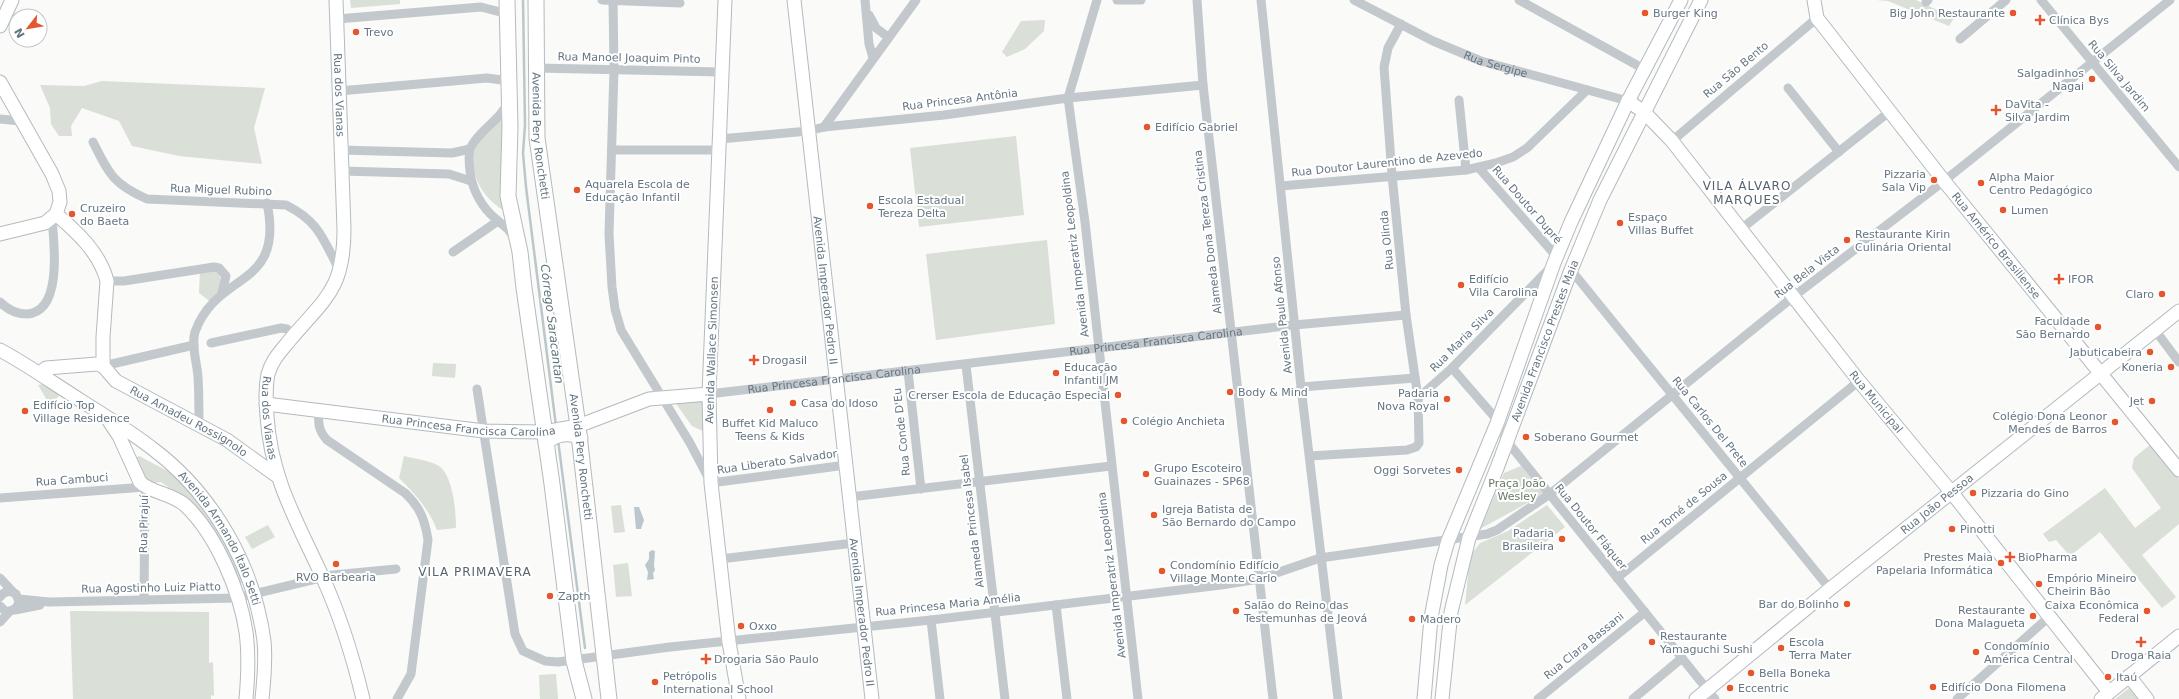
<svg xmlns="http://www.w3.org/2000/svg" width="2179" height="699" viewBox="0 0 2179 699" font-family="'DejaVu Sans',sans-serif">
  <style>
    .green { fill: #dadfd7 }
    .water { fill: #bbc7cb }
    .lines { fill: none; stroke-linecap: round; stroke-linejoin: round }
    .stream { stroke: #bbc7cb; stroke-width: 2.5 }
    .secondary-casing { stroke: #b3babf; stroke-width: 15 }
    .primary-casing { stroke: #b5babe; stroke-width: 17 }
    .street { stroke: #c3c8cc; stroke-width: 9 }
    .secondary { stroke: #fff; stroke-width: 13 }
    .primary { stroke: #fff; stroke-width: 15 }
    .poi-dot { fill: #e4572e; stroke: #fff; stroke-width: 1.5 }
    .labels { text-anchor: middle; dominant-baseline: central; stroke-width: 4; stroke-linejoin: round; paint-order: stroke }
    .poi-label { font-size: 11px; fill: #657683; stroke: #fff; text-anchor: start }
    .street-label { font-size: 11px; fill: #657683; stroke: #fff }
    .park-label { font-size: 11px; fill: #687a64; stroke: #fff }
    .neighbourhood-label { font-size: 12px; letter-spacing: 1px; fill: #57646e; stroke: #fff }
    .water-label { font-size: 12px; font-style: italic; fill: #60757c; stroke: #fff }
  </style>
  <rect width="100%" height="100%" fill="#fafaf8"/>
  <g class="green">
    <path d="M350,0h50v4l-49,4z"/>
    <path d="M1876,0h40l38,18 -5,8 -61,-25z"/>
    <path d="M1045,20l-1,11 -19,18 -18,8 -5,-5 19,-31z"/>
    <path d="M102,81l163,7 -11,40 8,36 -83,-8 -47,-10 -13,-25 -37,-13 -11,18 1,10h-13l-8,-12 -1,-16 -10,-23 44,1z"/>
    <path d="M502,118l1,92c-27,-16 -41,-52 -18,-79 4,-5 12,-9 17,-13z"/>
    <path d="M1016,136l8,79 -105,12 -9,-79z"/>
    <path d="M1047,240l8,84 -119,16 -10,-86z"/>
    <path d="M200,269l17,1 6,13 -11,20 -13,-10z"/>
    <path d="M433,363l23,1 -1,14 -23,-2z"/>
    <path d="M43,384l17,9 -8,16 -14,-24z"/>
    <path d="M704,399l1,33 -13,-6 -18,-25z"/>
    <path d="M2151,444l28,35v45l-37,31 34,42 -14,11 -62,-76 -30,24 -14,-16 -7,2 -6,-8 62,-46 30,40 26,-20 -29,-40 2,-10z"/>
    <path d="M139,456l40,21 37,43 30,61 -9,3 -50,-84 -26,-18 -9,1 -8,-4 -9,-21z"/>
    <path d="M404,456c11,3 24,4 33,9 16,7 19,47 19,63l-19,2c-8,-21 -22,-36 -38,-52z"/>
    <path d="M1521,466l23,28 -64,35 24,-56z"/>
    <path d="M621,505l4,27 -11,1 -3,-27z"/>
    <path d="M1547,505l18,22 -100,78 4,-40 4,-13 7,-9 28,-12z"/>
    <path d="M268,525l7,12 -23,12 -7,-12z"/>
    <path d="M628,563l4,33 -16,1 -3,-32z"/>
    <path d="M70,611l139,1v51l4,-1 1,34 -3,-1v4h-138z"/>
    <path d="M556,674l2,25h-18l-1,-24z"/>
    <path d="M2129,688l9,11h-23z"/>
  </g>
  <g class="water">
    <path d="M634,507h5l5,13 -3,9h-5z"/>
    <path d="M652,550l3,1 -1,15 1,4 -2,3 1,6 -7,1 1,-8 -3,-7 4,-6v-7z"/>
  </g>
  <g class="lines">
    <g class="stream">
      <path d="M523,0l2,125 -2,28 3,34 30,239"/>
      <path d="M558,440l27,208"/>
    </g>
    <defs>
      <g id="secondary">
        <path id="s3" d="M336,0l8,229c0,61 -19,69 -55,112 -9,11 -17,19 -21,33 -3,14 -2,28 -1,42 4,63 30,105 55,160 18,39 31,81 41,123"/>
        <path d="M725,0l-16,394 2,89 18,159 10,57"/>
        <path id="s4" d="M794,0c25,233 51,466 78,699"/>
        <path id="s5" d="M1814,0l3,18 127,163 235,289"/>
        <path d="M0,26l12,-26"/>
        <path d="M0,82l52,92 7,17 1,11 -4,12 -11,9 -45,11"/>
        <path id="s6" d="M1628,101l16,11 28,29 187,240 93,112 157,199"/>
        <path d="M56,214c21,18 44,39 51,67l-4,56v29"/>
        <path id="s7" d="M0,350c28,15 53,33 80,50 25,16 50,31 73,49 60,45 101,117 111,192 2,19 0,39 -2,58"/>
        <path id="s8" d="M103,366l13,15 111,59 50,36"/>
        <path d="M40,373l6,-5 51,-4 6,2"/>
        <path id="s9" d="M266,404l218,27 60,1 34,-6 71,-27 60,-5"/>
        <path d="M109,421l10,15 21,46c11,11 31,11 45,23 31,29 55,86 61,127 3,22 2,45 0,67"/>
        <path d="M2129,676l18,23"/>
        <path d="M1424,699l7,-81 10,-53 7,-24 50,-120 56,-158 17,-41 57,-121 53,-101"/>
        <path id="s10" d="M1442,699l9,-87 18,-74 28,-70 74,-198 29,-70 101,-200"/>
        <path id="s11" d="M1696,699l134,-110 349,-278"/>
        <path d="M2101,699l78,-63"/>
      </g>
      <g id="primary">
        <path d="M507,0l3,127 -2,69 12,56 4,36 28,196 22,177 10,38"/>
        <path id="s12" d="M536,0l1,138 41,288 31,273"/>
        <path d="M546,443c7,-9 25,-13 34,-5"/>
      </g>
    </defs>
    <use href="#secondary" class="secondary-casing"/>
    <use href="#primary" class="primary-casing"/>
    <g class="street">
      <path d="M602,0l78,3"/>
      <path d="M613,0l1,69 -5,165 3,53 3,22 6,21 69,113 21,40 135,-18"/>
      <path d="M865,0l4,44 4,14"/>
      <path d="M1097,0l-29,98 17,124 53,477"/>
      <path d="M1117,0h24"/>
      <path d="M1197,0l6,85 70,614"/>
      <path d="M1261,0l40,387 37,312"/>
      <path id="s1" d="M1354,0l79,41 48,20 147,40"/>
      <path d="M1519,0l125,69"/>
      <path d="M2041,0l138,167"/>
      <path d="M1926,2l2,-2"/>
      <path d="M869,15l7,13 12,9"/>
      <path d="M337,19l144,-12 27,7"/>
      <path d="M1960,39l46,-39"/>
      <path d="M536,68l186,4"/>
      <path d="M1788,88l51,64"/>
      <path d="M339,91l148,-13 22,3"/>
      <path d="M1459,100l7,70"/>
      <path d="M508,102c-8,19 -28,27 -37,45 -3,7 -2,16 -1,24 2,19 12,37 27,49 7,6 13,9 16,18"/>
      <path d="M0,119l20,2"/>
      <path d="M824,127l92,-127"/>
      <path d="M720,139l88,-8 16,-4 120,-12 124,-17 135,-13"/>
      <path d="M1672,141l145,-123"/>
      <path d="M93,142c16,32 20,42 54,57l139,6c34,17 37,35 54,66"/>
      <path d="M340,150l112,3 18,-4"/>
      <path d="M612,150h107"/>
      <path d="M1479,168l78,89"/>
      <path d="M341,171l108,3 22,7"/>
      <path d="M1281,186l185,-16 30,-7 17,-6 14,-9 60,-58"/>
      <path d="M1741,229l148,-117"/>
      <path d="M453,252l45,-31"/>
      <path d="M1571,270l259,319"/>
      <path d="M107,281h17l90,-14 5,1 7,8 -4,17"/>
      <path d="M0,302c8,8 16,12 27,12 36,-2 27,-71 25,-95"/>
      <path d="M2155,330l24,32"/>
      <path d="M211,343l70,-15 6,1 7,6"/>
      <path d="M966,365l39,334"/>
      <path d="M103,366l91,-21"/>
      <path d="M1452,368l46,53 8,19 209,259"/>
      <path d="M908,371l13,118"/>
      <path d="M1301,387l114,-9"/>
      <path d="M477,389l38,245 8,17 22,10 13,1 112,-15 261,-27 290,-35 38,-6 61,-21 167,-24 10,-4 53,-36 243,-197 151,-116 226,-181"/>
      <path id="s2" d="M709,394l585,-69 112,-10"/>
      <path d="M1418,398l34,-30 100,-102"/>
      <path d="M319,410c-1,13 -1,20 8,30l78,53c15,14 20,27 23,47l-17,134 -14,25"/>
      <path d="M199,426c0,-17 0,-33 -1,-49 -1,-14 -7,-32 -3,-45 22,-62 90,-42 72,-129"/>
      <path d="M1310,456l97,-6 9,-3 3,-4 -1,-45 -12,-83 -14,-140 -8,-108 4,-19 13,-24"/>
      <path d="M850,497l261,-31"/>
      <path d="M0,498l145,-11 -1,113"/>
      <path d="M720,559l134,-16"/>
      <path d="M0,578l14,15"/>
      <path d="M1617,578l242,-197"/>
      <path d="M0,597c4,-6 10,-7 16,-3l3,8c-2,7 -7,10 -14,9l-5,-5"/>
      <path d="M19,599l30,3 188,-4 96,-23 63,-6"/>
      <path d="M1056,605l11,94"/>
      <path d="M15,610l25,-5"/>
      <path d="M931,620l9,79"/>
      <path d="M0,622l9,-10"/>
      <path d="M1538,699l107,-87"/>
      <path d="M1633,699l49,-41"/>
      <path d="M1957,699l93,-83"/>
    </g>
    <use href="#secondary" class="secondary"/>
    <use href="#primary" class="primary"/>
  </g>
  <g class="poi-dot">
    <circle cx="1645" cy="13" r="4"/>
    <circle cx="2013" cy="13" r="4"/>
    <path d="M2038 14h4v4h4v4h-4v4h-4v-4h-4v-4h4z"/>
    <circle cx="356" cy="32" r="4"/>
    <circle cx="2092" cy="79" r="4"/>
    <path d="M1994 104h4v4h4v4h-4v4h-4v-4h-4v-4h4z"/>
    <circle cx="1147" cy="127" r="4"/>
    <circle cx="1934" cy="180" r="4"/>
    <circle cx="1981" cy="183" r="4"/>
    <circle cx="577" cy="190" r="4"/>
    <circle cx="870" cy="206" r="4"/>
    <circle cx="2003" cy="210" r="4"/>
    <circle cx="72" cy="214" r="4"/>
    <circle cx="1620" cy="223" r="4"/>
    <circle cx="1847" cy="240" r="4"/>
    <path d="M2057 273h4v4h4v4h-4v4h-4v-4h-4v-4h4z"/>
    <circle cx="1461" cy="285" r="4"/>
    <circle cx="2162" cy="294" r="4"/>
    <circle cx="2098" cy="327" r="4"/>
    <circle cx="2150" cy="352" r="4"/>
    <path d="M752 354h4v4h4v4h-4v4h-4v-4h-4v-4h4z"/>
    <circle cx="2171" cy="367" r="4"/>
    <circle cx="1056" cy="373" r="4"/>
    <circle cx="1230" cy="392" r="4"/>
    <circle cx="1118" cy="395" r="4"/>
    <circle cx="1447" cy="399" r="4"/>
    <circle cx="2152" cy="401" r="4"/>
    <circle cx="793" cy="403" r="4"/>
    <circle cx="770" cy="410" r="4"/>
    <circle cx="25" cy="411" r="4"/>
    <circle cx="1124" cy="421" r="4"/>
    <circle cx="2115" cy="422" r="4"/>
    <circle cx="1526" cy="437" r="4"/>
    <circle cx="1459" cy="470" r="4"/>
    <circle cx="1146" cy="474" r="4"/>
    <circle cx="1973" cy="493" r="4"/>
    <circle cx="1154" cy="515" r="4"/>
    <circle cx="1952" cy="529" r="4"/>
    <circle cx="1562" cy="539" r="4"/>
    <path d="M2008 551h4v4h4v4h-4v4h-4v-4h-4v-4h4z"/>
    <circle cx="2001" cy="563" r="4"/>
    <circle cx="336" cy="564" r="4"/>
    <circle cx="1162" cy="571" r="4"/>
    <circle cx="2039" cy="584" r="4"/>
    <circle cx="550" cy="596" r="4"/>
    <circle cx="1847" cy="604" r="4"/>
    <circle cx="1236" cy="611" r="4"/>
    <circle cx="2147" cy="611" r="4"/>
    <circle cx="2033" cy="616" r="4"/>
    <circle cx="1412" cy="619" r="4"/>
    <circle cx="741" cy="626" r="4"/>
    <circle cx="1652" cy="642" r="4"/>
    <path d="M2139 636h4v4h4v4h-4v4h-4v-4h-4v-4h4z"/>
    <circle cx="1781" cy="648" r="4"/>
    <circle cx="1976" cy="652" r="4"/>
    <path d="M704 653h4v4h4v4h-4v4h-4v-4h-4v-4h4z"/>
    <circle cx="1751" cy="673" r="4"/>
    <circle cx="2108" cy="677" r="4"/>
    <circle cx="655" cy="682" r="4"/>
    <circle cx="1933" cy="687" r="4"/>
    <circle cx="1730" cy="688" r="4"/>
  </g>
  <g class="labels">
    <g class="poi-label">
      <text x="1653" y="13">Burger King</text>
      <text x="2005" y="13" text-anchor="end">Big John Restaurante</text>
      <text x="2049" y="20">Clínica Bys</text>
      <text x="364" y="32">Trevo</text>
      <text x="2084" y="73" text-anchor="end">Salgadinhos<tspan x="2084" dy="13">Nagai</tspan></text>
      <text x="2005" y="104">DaVita -<tspan x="2005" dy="13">Silva Jardim</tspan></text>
      <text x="1155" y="127">Edifício Gabriel</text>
      <text x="1926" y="174" text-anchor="end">Pizzaria<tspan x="1926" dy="13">Sala Vip</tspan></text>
      <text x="1989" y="177">Alpha Maior<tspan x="1989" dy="13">Centro Pedagógico</tspan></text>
      <text x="585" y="184">Aquarela Escola de<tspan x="585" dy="13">Educação Infantil</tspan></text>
      <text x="878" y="200">Escola Estadual<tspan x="878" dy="13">Tereza Delta</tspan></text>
      <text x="80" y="208">Cruzeiro<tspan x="80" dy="13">do Baeta</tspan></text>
      <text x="2011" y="210">Lumen</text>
      <text x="1628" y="217">Espaço<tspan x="1628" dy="13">Villas Buffet</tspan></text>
      <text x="1855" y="234">Restaurante Kirin<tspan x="1855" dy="13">Culinária Oriental</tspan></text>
      <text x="1469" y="279">Edifício<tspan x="1469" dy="13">Vila Carolina</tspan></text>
      <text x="2068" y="279">IFOR</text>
      <text x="2154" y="294" text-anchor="end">Claro</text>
      <text x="2090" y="321" text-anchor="end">Faculdade<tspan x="2090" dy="13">São Bernardo</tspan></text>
      <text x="2142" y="352" text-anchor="end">Jabuticabeira</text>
      <text x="762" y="360">Drogasil</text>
      <text x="1064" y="367">Educação<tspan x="1064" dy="13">Infantil JM</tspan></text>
      <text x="2163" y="367" text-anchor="end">Koneria</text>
      <text x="1238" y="392">Body &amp; Mind</text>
      <text x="1439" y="393" text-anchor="end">Padaria<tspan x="1439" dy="13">Nova Royal</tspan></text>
      <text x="1110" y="395" text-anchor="end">Crerser Escola de Educação Especial</text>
      <text x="2144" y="401" text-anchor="end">Jet</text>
      <text x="801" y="403">Casa do Idoso</text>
      <text x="33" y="405">Edifício Top<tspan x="33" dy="13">Village Residence</tspan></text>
      <text x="2107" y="416" text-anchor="end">Colégio Dona Leonor<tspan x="2107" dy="13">Mendes de Barros</tspan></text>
      <text x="1132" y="421">Colégio Anchieta</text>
      <text x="770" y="423" text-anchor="middle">Buffet Kid Maluco<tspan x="770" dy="13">Teens &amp; Kids</tspan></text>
      <text x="1534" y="437">Soberano Gourmet</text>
      <text x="1154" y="468">Grupo Escoteiro<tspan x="1154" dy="13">Guainazes - SP68</tspan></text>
      <text x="1451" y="470" text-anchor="end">Oggi Sorvetes</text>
      <text x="1981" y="493">Pizzaria do Gino</text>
      <text x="1162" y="509">Igreja Batista de<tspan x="1162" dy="13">São Bernardo do Campo</tspan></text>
      <text x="1960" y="529">Pinotti</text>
      <text x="1554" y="533" text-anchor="end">Padaria<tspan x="1554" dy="13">Brasileira</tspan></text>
      <text x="1993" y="557" text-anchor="end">Prestes Maia<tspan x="1993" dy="13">Papelaria Informática</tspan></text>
      <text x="2018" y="557">BioPharma</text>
      <text x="1170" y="565">Condomínio Edifício<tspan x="1170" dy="13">Village Monte Carlo</tspan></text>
      <text x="336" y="577" text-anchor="middle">RVO Barbearia</text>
      <text x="2047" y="578">Empório Mineiro<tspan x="2047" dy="13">Cheirin Bão</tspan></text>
      <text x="558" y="596">Zapth</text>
      <text x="1839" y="604" text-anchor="end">Bar do Bolinho</text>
      <text x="1244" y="605">Salão do Reino das<tspan x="1244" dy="13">Testemunhas de Jeová</tspan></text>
      <text x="2139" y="605" text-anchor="end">Caixa Econômica<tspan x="2139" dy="13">Federal</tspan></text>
      <text x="2025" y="610" text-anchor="end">Restaurante<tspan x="2025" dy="13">Dona Malagueta</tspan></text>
      <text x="1420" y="619">Madero</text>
      <text x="749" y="626">Oxxo</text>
      <text x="1660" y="636">Restaurante<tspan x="1660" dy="13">Yamaguchi Sushi</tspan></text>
      <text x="1789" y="642">Escola<tspan x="1789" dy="13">Terra Mater</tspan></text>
      <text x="1984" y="646">Condomínio<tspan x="1984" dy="13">América Central</tspan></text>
      <text x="2141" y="655" text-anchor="middle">Droga Raia</text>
      <text x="714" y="659">Drogaria São Paulo</text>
      <text x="1759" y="673">Bella Boneka</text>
      <text x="663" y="676">Petrópolis<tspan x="663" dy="13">International School</tspan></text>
      <text x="2116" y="677">Itaú</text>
      <text x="1941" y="687">Edifício Dona Filomena</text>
      <text x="1738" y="688">Eccentric</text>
    </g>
    <g class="street-label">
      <text transform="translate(629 58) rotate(1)">Rua Manoel Joaquim Pinto</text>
      <text stroke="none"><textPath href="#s1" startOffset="156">Rua Sergipe</textPath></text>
      <text transform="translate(1736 70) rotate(-40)">Rua São Bento</text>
      <text transform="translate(2119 76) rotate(50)">Rua Silva Jardim</text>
      <text stroke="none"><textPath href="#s3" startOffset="95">Rua dos Vianas</textPath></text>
      <text transform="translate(960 100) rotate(-7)">Rua Princesa Antônia</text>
      <text stroke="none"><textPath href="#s12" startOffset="136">Avenida Pery Ronchetti</textPath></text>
      <text transform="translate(1387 163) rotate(-6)">Rua Doutor Laurentino de Azevedo</text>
      <text transform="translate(221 190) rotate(2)">Rua Miguel Rubino</text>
      <text transform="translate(1527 205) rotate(49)">Rua Doutor Dupré</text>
      <text transform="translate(1208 232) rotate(-97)">Alameda Dona Tereza Cristina</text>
      <text transform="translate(1387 240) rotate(-96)">Rua Olinda</text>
      <text stroke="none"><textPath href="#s5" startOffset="308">Rua Américo Brasiliense</textPath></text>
      <text transform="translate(1075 254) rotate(-97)">Avenida Imperatriz Leopoldina</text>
      <text transform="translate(1807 272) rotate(-38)">Rua Bela Vista</text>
      <text stroke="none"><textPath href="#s4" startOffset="292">Avenida Imperador Pedro II</textPath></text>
      <text transform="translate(1282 315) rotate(-96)">Avenida Paulo Afonso</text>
      <text transform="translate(1462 340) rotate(-45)">Rua Maria Silva</text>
      <text stroke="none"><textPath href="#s10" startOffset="375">Avenida Francisco Prestes Maia</textPath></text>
      <text stroke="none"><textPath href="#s2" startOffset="450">Rua Princesa Francisca Carolina</textPath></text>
      <text transform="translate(712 350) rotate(-88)">Avenida Wallace Simonsen</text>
      <text stroke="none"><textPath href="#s2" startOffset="126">Rua Princesa Francisca Carolina</textPath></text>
      <text stroke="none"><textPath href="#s6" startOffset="391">Rua Municipal</textPath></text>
      <text stroke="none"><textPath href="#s3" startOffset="442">Rua dos Vianas</textPath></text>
      <text stroke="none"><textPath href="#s8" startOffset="103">Rua Amadeu Rossignolo</textPath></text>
      <text transform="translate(1710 422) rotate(51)">Rua Carlos Del Prete</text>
      <text stroke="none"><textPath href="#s9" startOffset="204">Rua Princesa Francisca Carolina</textPath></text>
      <text transform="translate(902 432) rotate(-96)">Rua Conde D'Eu</text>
      <text stroke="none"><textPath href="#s12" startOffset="460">Avenida Pery Ronchetti</textPath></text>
      <text transform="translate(777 462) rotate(-8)">Rua Liberato Salvador</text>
      <text transform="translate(72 480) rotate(-4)">Rua Cambuci</text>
      <text stroke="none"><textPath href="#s11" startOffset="310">Rua João Pessoa</textPath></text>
      <text transform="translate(1684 508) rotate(-39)">Rua Tomé de Sousa</text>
      <text transform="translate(972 521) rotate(-97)">Alameda Princesa Isabel</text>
      <text transform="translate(144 524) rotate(-89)">Rua Pirajuí</text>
      <text transform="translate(1591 527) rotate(51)">Rua Doutor Fláquer</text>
      <text stroke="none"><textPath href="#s7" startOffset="296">Avenida Armando Ítalo Setti</textPath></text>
      <text transform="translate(1112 575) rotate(-97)">Avenida Imperatriz Leopoldina</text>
      <text transform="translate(151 588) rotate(-1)">Rua Agostinho Luiz Piatto</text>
      <text transform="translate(948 605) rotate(-6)">Rua Princesa Maria Amélia</text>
      <text stroke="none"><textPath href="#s4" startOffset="616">Avenida Imperador Pedro II</textPath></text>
      <text transform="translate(1584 646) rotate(-39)">Rua Clara Bassani</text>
    </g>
    <g class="park-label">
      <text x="1517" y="483">Praça João<tspan x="1517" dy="13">Wesley</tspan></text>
    </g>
    <g class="neighbourhood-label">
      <text x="1747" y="186">VILA ÁLVARO<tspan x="1747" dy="14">MARQUES</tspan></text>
      <text x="475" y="572">VILA PRIMAVERA</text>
    </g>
    <g class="water-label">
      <text transform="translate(552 324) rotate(83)">Córrego Saracantan</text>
    </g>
  </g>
  <g transform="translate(28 28) rotate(239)"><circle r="19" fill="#ffffff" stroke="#c1c8cd"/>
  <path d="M0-3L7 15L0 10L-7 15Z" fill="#e4572e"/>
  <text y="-6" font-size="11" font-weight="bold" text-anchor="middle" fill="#657683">N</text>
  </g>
</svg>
